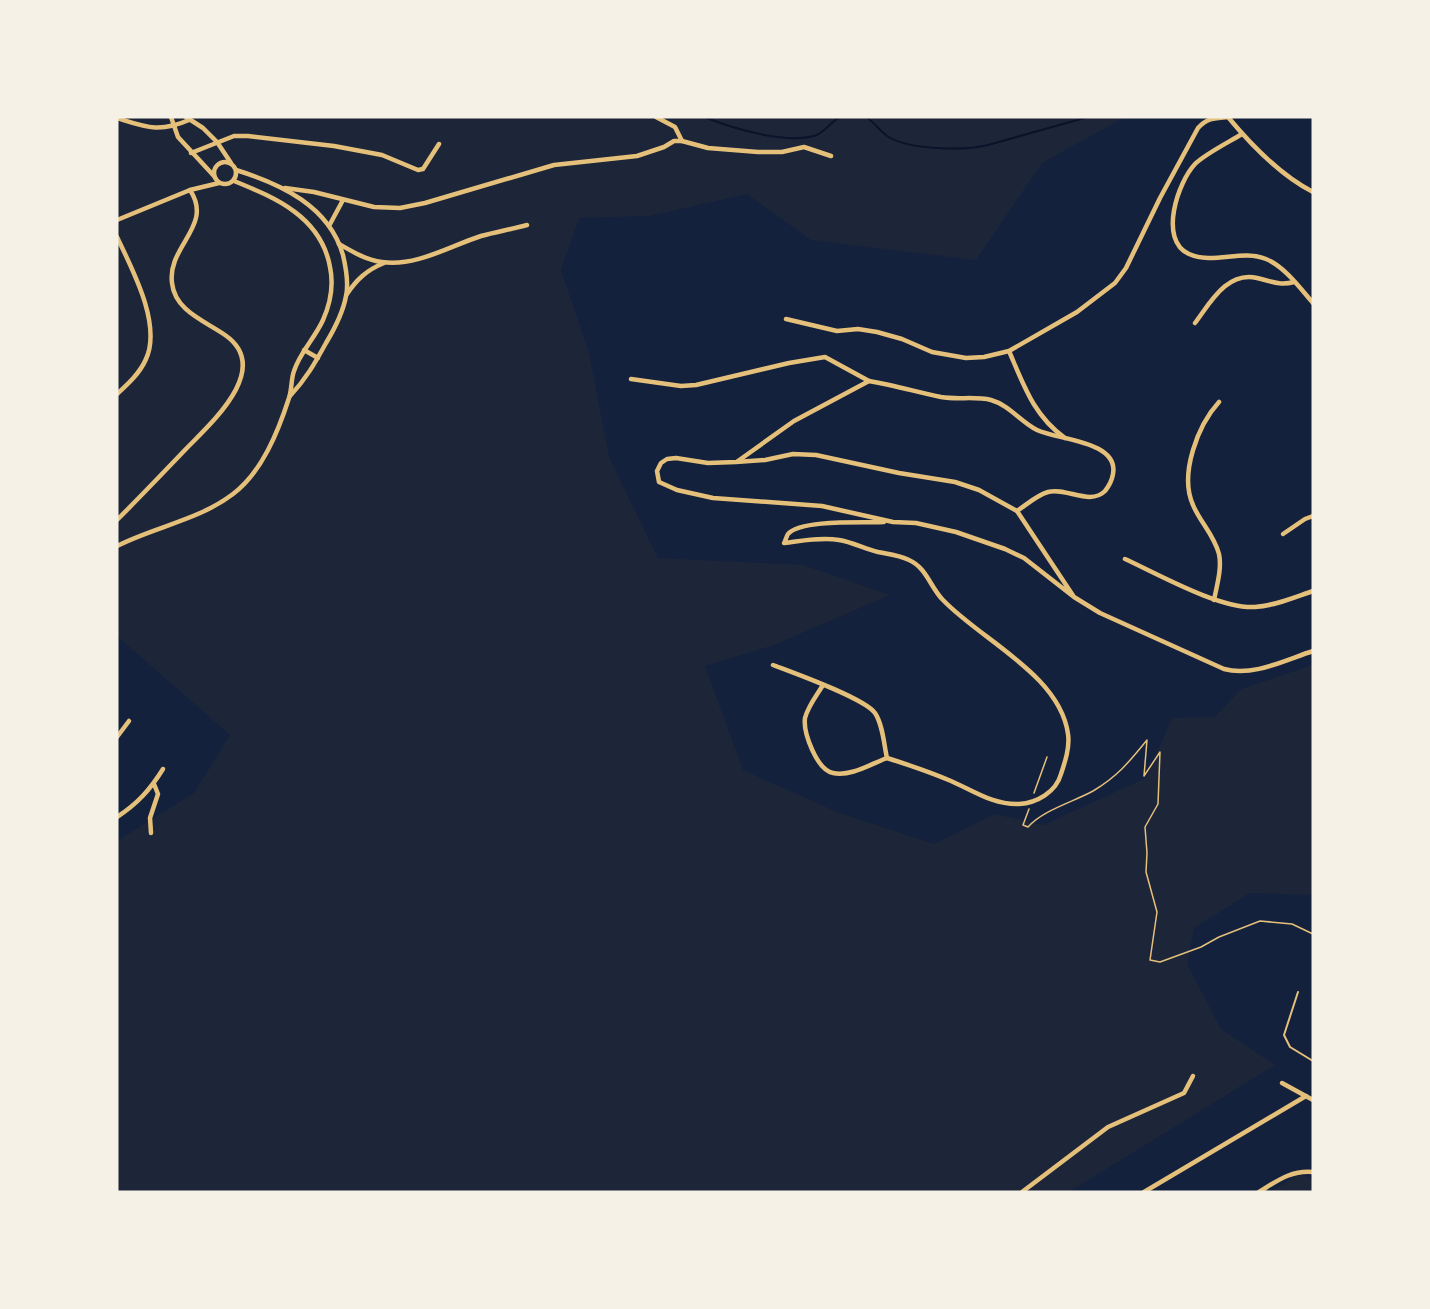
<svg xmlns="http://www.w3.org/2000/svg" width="1430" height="1309" viewBox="0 0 1430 1309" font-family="'Titillium Web',sans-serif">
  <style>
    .green { fill: #1d2539 }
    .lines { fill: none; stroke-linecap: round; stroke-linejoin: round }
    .stream { stroke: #0b132b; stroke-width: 2 }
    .path { stroke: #e5c07b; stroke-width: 1.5 }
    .service { stroke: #e5c07b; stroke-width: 2 }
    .minor { stroke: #e5c07b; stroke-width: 4.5 }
  </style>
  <rect width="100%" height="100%" fill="#14213d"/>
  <g class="green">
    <path d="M117,117h1008l-83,46 -66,97 -165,-20 -64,-46 -98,22 -70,2 -18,52 28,83 20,104 49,101 145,7 87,30 -116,50 -69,21 38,104 94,42 97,32 61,-30 48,11 103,-47 26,-60 43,-1 26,-28 72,-24v230l-63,-2 -56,35 -7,36 34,65 54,36 -206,127h-952v-351l77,-48 36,-58 -113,-99z"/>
    <path d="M1300,1173l13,7v12h-43z"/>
  </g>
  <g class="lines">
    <g class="stream">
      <path d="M704,117c28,11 80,27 110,19 11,-3 16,-14 26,-19"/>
      <path d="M866,117c8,5 13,13 21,19 21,14 77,15 101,9l100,-28"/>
    </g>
    <g class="path">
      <path d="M1034,793l13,-36"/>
      <path d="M1029,809l-6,16 5,2c15,-17 45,-25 65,-36 25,-15 36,-29 54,-51l-3,36 16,-24 -2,52 -13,23 2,26 -1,19 11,40 -7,48 10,2 41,-15 18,-10 41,-16 32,3 21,10"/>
    </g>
    <path class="service" d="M1298,992l-14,43 6,12 23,14"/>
    <g class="minor">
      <path d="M171,117l7,20 36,39"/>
      <path d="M186,117l17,11 14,14 14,21"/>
      <path d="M656,117l19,10 7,14"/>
      <path d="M1228,117c24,29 52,58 85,75"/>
      <path d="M117,118c29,9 42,15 72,2"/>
      <path d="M1242,134c-13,8 -37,20 -47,30 -17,18 -37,76 -6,90 24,11 53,-5 77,5 19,8 34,29 47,44"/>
      <path d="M191,153l43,-17h14l86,10 48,9 36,15 5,-1 16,-25"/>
      <circle cx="225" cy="173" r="11"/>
      <path d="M236,170c45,14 93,36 107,85 3,13 6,28 3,41 -3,17 -11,32 -20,47 -11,20 -20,36 -36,53"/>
      <path d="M285,188l29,4 60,15 26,1 25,-5 129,-38 83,-9 27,-9 10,-6h8l26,7 50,4h24l22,-5 27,9"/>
      <path d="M117,220l73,-30 29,-7"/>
      <path d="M329,226l14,-26"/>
      <path d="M117,237c15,32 45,87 29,122 -6,14 -18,25 -29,35"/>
      <path d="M339,244c14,8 27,16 43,18 34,5 68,-16 99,-26 15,-4 31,-7 46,-11"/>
      <path d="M347,294c10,-15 20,-24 37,-31"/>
      <path d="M786,319l51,12 21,-2 19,3 25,7 30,13 34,6 18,-1 25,-6 68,-39 38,-29 11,-15 34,-70 38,-70c9,-10 16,-10 30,-11"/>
      <path d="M1195,323c15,-20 32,-52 62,-45 14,3 22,8 37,4"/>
      <path d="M304,350l14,8"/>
      <path d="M1009,351c15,35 25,65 56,87"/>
      <path d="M631,379l50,7 15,-1 93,-22 36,-6 44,24"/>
      <path d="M738,461l56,-40 75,-40c24,4 48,11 72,16 17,3 34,-1 50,3 18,5 30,22 46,30 21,10 82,11 76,44 -1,6 -4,12 -8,17 -15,15 -39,-4 -57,1 -11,3 -22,13 -31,19"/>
      <path d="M117,520c23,-23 45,-46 67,-69 25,-26 90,-82 41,-116 -20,-14 -50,-24 -53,-52 -5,-37 42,-57 18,-93"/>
      <path d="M1283,534l22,-15 8,-3"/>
      <path d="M117,546c37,-19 82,-26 116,-52 29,-22 45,-62 56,-96 3,-9 2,-19 5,-27 6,-19 21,-33 29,-51 8,-18 11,-34 7,-53 -9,-50 -54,-69 -96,-86"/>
      <path d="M1125,559c33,15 94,50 130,48 19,-1 40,-10 58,-16"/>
      <path d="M1074,597l-57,-86 -38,-21 -24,-8 -56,-9 -83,-18 -23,-1 -28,6 -29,2 -28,1 -32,-5 -9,1 -6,4 -4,8 2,11 18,8 36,8 109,8 71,16 23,1 40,9 49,17 19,9 50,39 26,16 124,56c29,8 61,-9 89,-18"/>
      <path d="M1214,600c3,-15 8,-32 5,-46 -5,-19 -19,-32 -26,-49 -14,-31 5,-80 26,-103"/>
      <path d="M773,665c21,8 91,33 102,48 8,12 9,32 12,45 22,7 43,14 64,23 23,10 42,24 68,23 18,-1 37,-12 42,-30 4,-12 9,-27 7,-40 -8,-59 -87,-94 -125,-134 -13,-13 -16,-32 -34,-40 -10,-5 -21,-6 -31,-8 -13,-3 -26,-10 -39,-12 -18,-3 -37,1 -55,3 1,-1 3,-8 4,-9 13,-15 77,-11 96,-12"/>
      <path d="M823,685c-6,10 -15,21 -18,33 -2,15 12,52 28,55 17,4 38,-9 54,-15"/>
      <path d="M117,737l12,-16"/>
      <path d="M117,817c20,-13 33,-27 46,-48"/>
      <path d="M151,833l-1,-15 8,-24 -4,-10"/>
      <path d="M1282,1083l31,17"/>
      <path d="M1022,1192l86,-65 76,-34 9,-17"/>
      <path d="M1144,1192l162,-96"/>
      <path d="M1259,1192c18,-11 32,-22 54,-20"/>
    </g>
  </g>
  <rect width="1430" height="1309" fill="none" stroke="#f6f1e7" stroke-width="237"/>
</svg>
